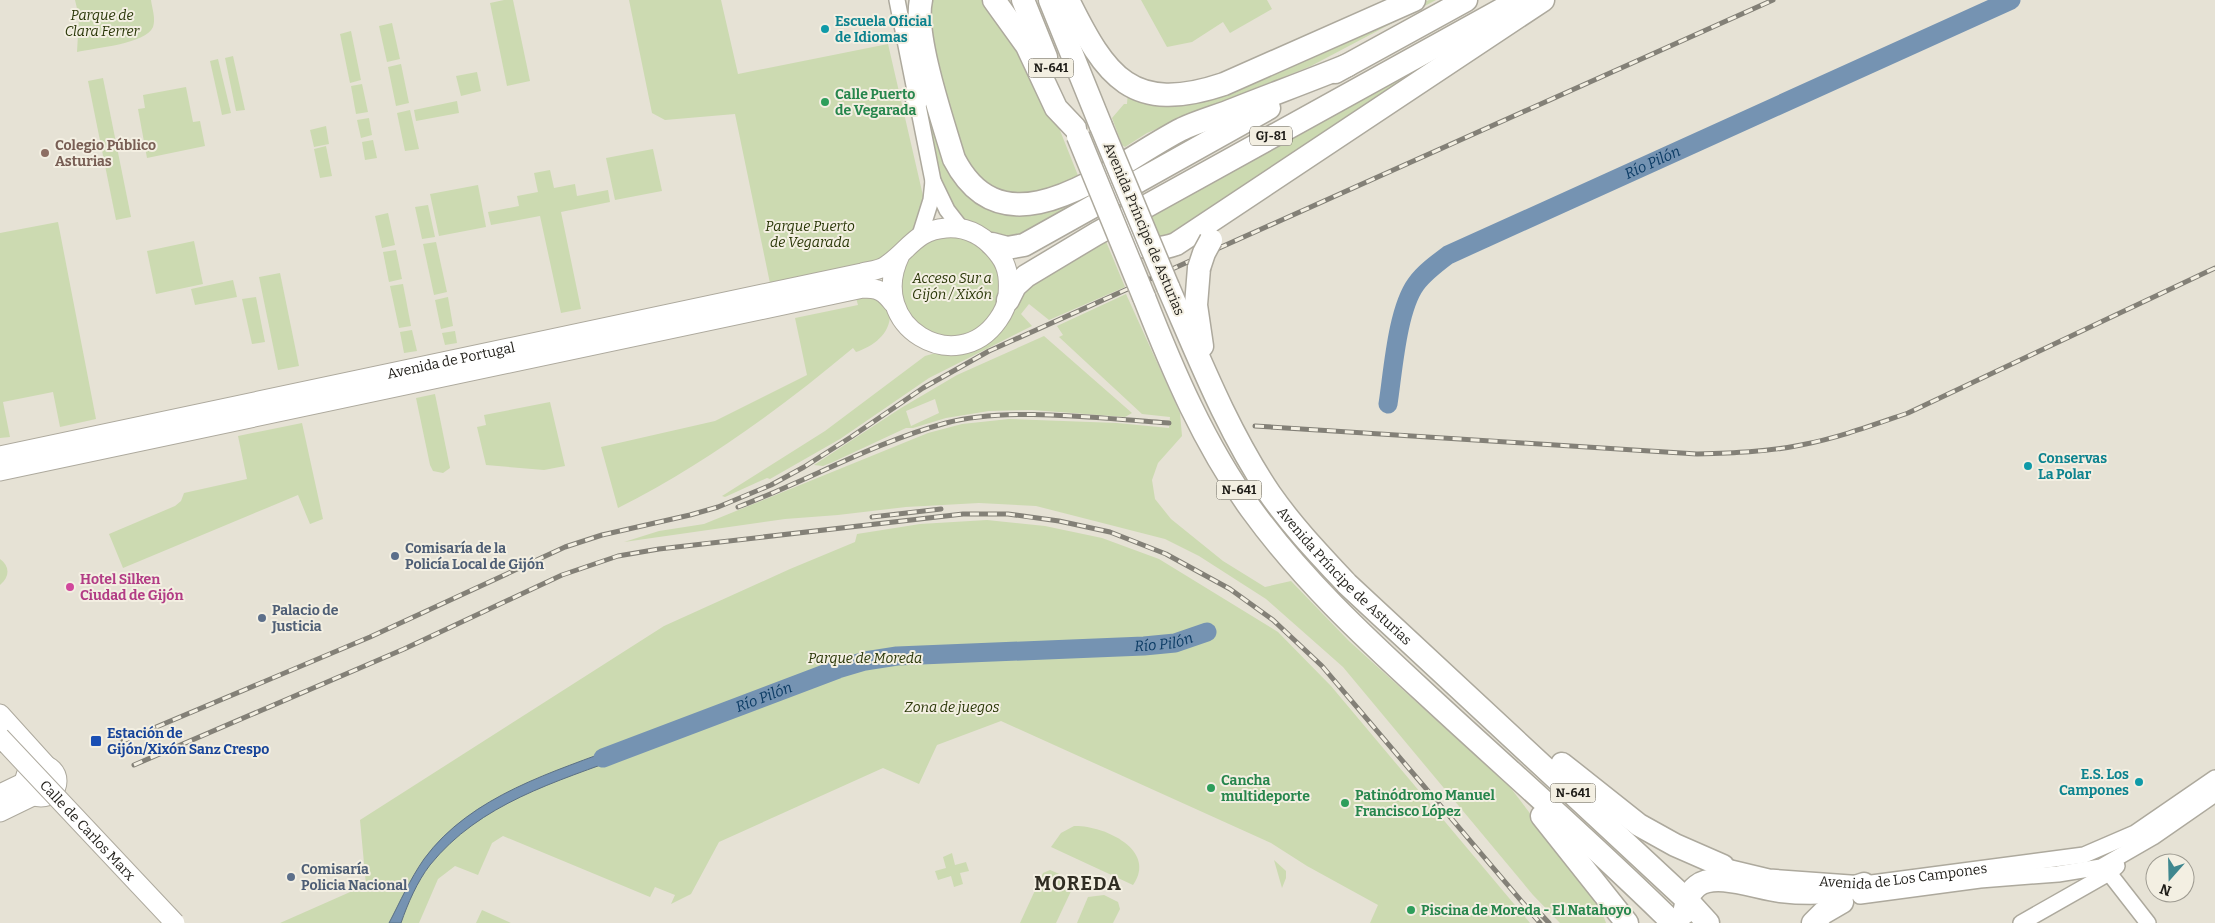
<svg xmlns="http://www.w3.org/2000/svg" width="2215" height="923" viewBox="0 0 2215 923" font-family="Bitter,serif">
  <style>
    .green { fill: #ccdab1; fill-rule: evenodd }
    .water { fill: #7593b2; stroke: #5b7084 }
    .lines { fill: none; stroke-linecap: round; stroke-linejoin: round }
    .river { stroke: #7593b2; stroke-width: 19 }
    .minor-casing { stroke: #ada99d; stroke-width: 18 }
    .major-casing { stroke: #ada99d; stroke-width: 21 }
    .highway-casing { stroke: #ada99d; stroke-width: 25 }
    .minor { stroke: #fff; stroke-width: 15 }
    .major { stroke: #fff; stroke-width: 19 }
    .highway { stroke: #fff; stroke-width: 22 }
    .rail-casing { stroke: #838077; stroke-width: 5 }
    .rail { stroke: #f3efe2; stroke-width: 3; stroke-dasharray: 9; stroke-linecap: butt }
    .major-bridge-casing { stroke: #ada99d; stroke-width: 21; stroke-linecap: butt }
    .highway-bridge-casing { stroke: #ada99d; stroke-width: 25; stroke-linecap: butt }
    .major-bridge { stroke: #fff; stroke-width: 19 }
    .highway-bridge { stroke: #fff; stroke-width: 22 }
    .culture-dot { fill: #0f9aa8; stroke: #f3efe2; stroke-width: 2 }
    .leisure-dot { fill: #2e9e5b; stroke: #f3efe2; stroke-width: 2 }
    .education-dot { fill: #8d6e63; stroke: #f3efe2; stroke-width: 2 }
    .service-dot { fill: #5c6f8a; stroke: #f3efe2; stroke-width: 2 }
    .hotel-dot { fill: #d1479c; stroke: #f3efe2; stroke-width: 2 }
    .transit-dot { fill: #1a4fb4; stroke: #f3efe2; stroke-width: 2 }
    .labels { text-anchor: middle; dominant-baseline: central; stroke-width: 4; stroke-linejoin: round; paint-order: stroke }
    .shield { fill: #f3efe2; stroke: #5f5c55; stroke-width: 1 }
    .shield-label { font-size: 12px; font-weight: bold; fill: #1f1d18 }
    .park-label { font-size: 14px; font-style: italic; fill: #2a3708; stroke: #f3efe2 }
    .culture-label { font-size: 14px; font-weight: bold; fill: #0d838f; stroke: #f3efe2; text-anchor: start }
    .leisure-label { font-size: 14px; font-weight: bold; fill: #27864d; stroke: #f3efe2; text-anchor: start }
    .education-label { font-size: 14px; font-weight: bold; fill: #785e54; stroke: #f3efe2; text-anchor: start }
    .street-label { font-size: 14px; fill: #1f1d18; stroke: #f3efe2 }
    .service-label { font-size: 14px; font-weight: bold; fill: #4e5e75; stroke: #f3efe2; text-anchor: start }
    .hotel-label { font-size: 14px; font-weight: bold; fill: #b23c85; stroke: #f3efe2; text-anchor: start }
    .transit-label { font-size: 14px; font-weight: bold; fill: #164399; stroke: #f3efe2; text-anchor: start }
    .water-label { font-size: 15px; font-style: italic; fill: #0c3c65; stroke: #f3efe2 }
    .district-label { font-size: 19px; font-weight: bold; letter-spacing: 1px; fill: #302d23; stroke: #f3efe2 }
  </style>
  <rect width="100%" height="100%" fill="#e6e2d5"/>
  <g class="green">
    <path d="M75,0h76c1,8 5,19 2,27 -7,17 -59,21 -76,25l2,-35z"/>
    <path d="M504,0h9l17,81 -23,5 -17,-83z"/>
    <path d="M629,0h92l17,74 150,-30 39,169 -27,42 -128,38 -37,-179 -70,6 -13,-7z"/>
    <path d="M930,0h54l32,40 41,83 22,55 -49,19 -42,-8 -27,-34 -32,-119z"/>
    <path d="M1141,0h126l5,9 -42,24 -7,-11 -31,20 -25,5z"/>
    <path d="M1429,0h7l-125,66 -105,42 -59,25 -22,14 -3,-2 -10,-27 12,-14h3l1,-13 31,9 219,-78z"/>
    <path d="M392,23l8,36 -13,3 -8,-36z"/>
    <path d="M351,31l10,49 -11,3 -10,-49z"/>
    <path d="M1452,51l-290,193 -12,-30z"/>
    <path d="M233,56l12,54 -9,1 -11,-53z"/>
    <path d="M218,59l13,54 -9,2 -12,-54z"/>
    <path d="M401,64l8,39 -13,3 -8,-39z"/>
    <path d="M477,72l4,19 -20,5 -5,-20z"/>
    <path d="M103,78l28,139 -15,3 -28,-139z"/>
    <path d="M362,84l6,28 -12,2 -5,-28z"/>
    <path d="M186,87l7,35 7,-1 5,25 -58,12 -9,-49 7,-1 -2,-13z"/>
    <path d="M925,88l59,114 101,-13 4,9 -70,39 -19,1 -34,-16 -19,-18 -23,-96z"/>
    <path d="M457,101l2,12 -43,8 -2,-11z"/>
    <path d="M410,110l9,39 -14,2 -8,-38z"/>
    <path d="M369,118l3,17 -11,3 -4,-18z"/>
    <path d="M326,126l3,18 -15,3 -4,-17z"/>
    <path d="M373,140l4,18 -12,2 -3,-18z"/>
    <path d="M326,146l6,30 -12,2 -6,-29z"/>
    <path d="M653,149l9,42 -47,9 -9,-42z"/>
    <path d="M550,170l4,18 21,-4 2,12 31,-6 2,12 -49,10 20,97 -20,4 -21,-97 -49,9 -3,-13 31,-6 -2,-10 21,-4 -4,-19z"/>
    <path d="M478,185l8,42 -47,9 -9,-42z"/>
    <path d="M428,205l7,32 -13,2 -7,-32z"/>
    <path d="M388,213l7,32 -13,3 -7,-32z"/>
    <path d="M58,222l38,197 -36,8 -7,-35 -50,10 7,35 -10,1v-205z"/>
    <circle cx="951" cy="286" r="51"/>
    <path d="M1105,239l20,48 -76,33 -20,-16 -8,10 11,12 -103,52 -89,61 -70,40 -3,-1 -42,19 -3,-1 103,-65 100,-75 70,-20 15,-17 8,-21 5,-8z"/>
    <path d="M194,241l9,43 -47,10 -9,-43z"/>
    <path d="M436,242l11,50 -13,3 -11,-51z"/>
    <path d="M396,250l6,29 -13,3 -6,-30z"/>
    <path d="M280,273l19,93 -21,4 -19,-93z"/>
    <path d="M233,280l4,17 -42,8 -4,-16z"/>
    <path d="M403,284l8,42 -12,2 -9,-42z"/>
    <path d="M1126,294l54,119 2,23 -24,27 -6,17 3,19 16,20 52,42 42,26 26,-6 58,60 161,146 89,117 7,19h-46l-27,-28 -190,-228 -77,-68 -67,-43 -34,-17 -129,-33 -57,-3 -73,4 -68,8 -53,4 -161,23 35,-11 45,-7 224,-91 34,-9 47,-5 108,4 52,5 1,-11 -28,-3 -83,-77 4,-2 -6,-9z"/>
    <path d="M256,297l9,45 -13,2 -10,-45z"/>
    <path d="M448,297l5,29 -12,3 -6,-29z"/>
    <path d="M869,297l7,1 14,15c1,20 -16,33 -34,39l-3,-4c-73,61 -151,118 -235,160l-17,-61 114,-26 92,-46 -12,-57 63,-13 -2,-7z"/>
    <path d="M412,330l5,21 -13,2 -4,-21z"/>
    <path d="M455,331l2,12 -12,2 -3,-12z"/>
    <path d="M1044,336l88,77 -7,4 -93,-7 -43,1 -43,7 -33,10h-7l-73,34 -10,4 -9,-1 87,-57 56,-33zM935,399l4,14 -28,13 -5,-15z"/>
    <path d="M435,394l15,74 -7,5 -10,-2 -3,-6 -14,-67z"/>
    <path d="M550,402l15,64 -21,4 -58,-5 -9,-38 9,-2 -2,-10z"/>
    <path d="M302,423l21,96 -13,5 -12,-29 -175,73 -14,-34 66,-28 6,-5 3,-8 63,-14 -9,-43z"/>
    <path d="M987,520l58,6 57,12 57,21 119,73 53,54 199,237h-160l8,-18 -71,-39 -36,-23 -270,-122 -64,24 -18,39 -36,-16 -164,74 -28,52 -20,10 4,-9 -20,-8 -5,10 -147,-61 -11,7 -14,32 -23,-9 -17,13 -19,44h-139l86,-38 -6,-65 304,-194 126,-57 65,-27 2,-8 63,-10z"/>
    <path d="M0,559c10,7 10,18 0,26z"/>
    <path d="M1074,826c28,-1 84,23 59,59l-82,-38 10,-14z"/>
    <path d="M952,853l3,12 11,-3 3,9 -9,2 3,11 -9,3 -3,-11 -13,4 -3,-9 11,-3 -3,-11z"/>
    <path d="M1274,860l12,11v7l-4,10z"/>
    <path d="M1050,870l14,6 8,13 -16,34h-36l23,-50z"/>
    <path d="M1104,895l14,7 2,7 -7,14h-36l11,-26z"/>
    <path d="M482,910l29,13h-35z"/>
  </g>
  <path class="water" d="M624,745l4,10c-72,27 -148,48 -198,110 -13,17 -22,38 -29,58h-12c11,-21 21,-44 35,-64 47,-64 130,-87 200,-114z"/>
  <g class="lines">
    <g class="river">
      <path id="s1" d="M1388,404c5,-32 9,-94 28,-120 8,-11 20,-20 32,-29l563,-255"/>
      <path id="s2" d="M603,758l235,-89 27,-8 32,-5 247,-10 31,-3 32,-11"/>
    </g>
    <defs>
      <g id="minor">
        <path d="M897,0l36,181 14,29 14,18"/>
        <path d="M920,235l11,-35 2,-19"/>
        <path id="s3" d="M1723,866l46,11 95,7 220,-29 51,-22 80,-55"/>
        <path d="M2102,867l7,6 39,50"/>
        <path d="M1860,896l120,-16 78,-6 43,-7 52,-30 62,-43"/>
        <path d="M2021,923l88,-50 8,-7"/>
      </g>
      <g id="major">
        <path id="s4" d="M0,456l862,-183c8,-2 19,-3 25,-8 22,-15 29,-35 59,-37 24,-2 41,10 54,28 9,12 9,26 8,40 -1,9 -5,17 -10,24 -41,59 -133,7 -98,-65"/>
        <path d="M0,471l863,-183c15,0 21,3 30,15"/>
        <path d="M0,714l47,52"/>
        <circle cx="41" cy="781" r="16"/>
        <path d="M0,794l25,-12"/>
        <path d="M0,812l35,-17"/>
      </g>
      <g id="highway">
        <path d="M921,0c-8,35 22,122 33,159 53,103 162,3 228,-30 17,-8 36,-13 53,-20 38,-15 76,-29 113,-44"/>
        <path d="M994,0l33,46 29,62 19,20"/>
        <path d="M1023,0l23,57"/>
        <path d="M1050,0l51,126"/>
        <path d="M1068,0c38,77 64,115 156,84l190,-84"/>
        <path d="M1335,72l131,-72"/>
        <path d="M917,99l6,-38"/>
        <path d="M1119,233c20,14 33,20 57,11l367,-244"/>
        <path d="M992,244l15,4 17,-3 245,-137"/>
        <path d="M1199,268l-3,37 6,41"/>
        <path id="s5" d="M1168,287c31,71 59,143 102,207 23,33 50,61 77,90l340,316 21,23"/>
        <path d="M1144,297c29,74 60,147 107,212 50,69 112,127 174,184 83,77 168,151 248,230"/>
        <path d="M1008,300l7,-14 11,-10 70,-42 423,-234"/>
        <path d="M1562,764l77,61 36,20 48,21"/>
        <path d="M1542,816l85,107"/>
        <path d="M1684,913c2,-9 4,-20 13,-27 19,-15 61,3 83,5 27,3 59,3 84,-7"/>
        <path d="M1813,923l10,-10 19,-11"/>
      </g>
    </defs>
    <use href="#minor" class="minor-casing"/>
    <use href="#major" class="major-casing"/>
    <use href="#highway" class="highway-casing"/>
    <use href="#minor" class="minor"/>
    <use href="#major" class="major"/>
    <use href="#highway" class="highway"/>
    <defs>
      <g id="rail">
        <path d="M1255,426l442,28c35,-1 70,-2 104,-9 37,-7 72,-20 107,-32l307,-145"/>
        <path d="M738,507c69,-26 137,-65 208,-84 64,-17 156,-4 223,0"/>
        <path d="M872,517l69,-8"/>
        <path d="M123,741l247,-104 195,-90 37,-12 88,-20 28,-8 53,-22 33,-18 47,-30 72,-49 66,-37 784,-351"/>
        <path d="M134,765l270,-116 158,-74 56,-19 41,-7 304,-35h45l51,7 51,11 56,22 64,35 43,31 49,46 218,257"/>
        <path d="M1537,910l12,13"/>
      </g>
    </defs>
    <use href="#rail" class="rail-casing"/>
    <use href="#rail" class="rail"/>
    <defs>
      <g id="major-bridge">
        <path id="s6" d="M0,737l175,186"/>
      </g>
      <g id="highway-bridge">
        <path d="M1101,126l67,161"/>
        <path d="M1078,136l66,161"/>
        <path d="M1199,268l5,-15 7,-13"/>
      </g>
    </defs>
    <use href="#major-bridge" class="major-bridge-casing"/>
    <use href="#highway-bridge" class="highway-bridge-casing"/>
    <use href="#major-bridge" class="major-bridge"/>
    <use href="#highway-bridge" class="highway-bridge"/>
  </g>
  <g class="culture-dot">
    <circle cx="825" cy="29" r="5"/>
    <circle cx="2028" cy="466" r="5"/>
    <circle cx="2139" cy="782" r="5"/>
  </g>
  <g class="leisure-dot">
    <circle cx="825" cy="102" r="5"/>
    <circle cx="1211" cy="788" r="5"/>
    <circle cx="1345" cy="803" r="5"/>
    <circle cx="1411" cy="910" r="5"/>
  </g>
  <circle class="education-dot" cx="45" cy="153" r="5"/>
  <g class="service-dot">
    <circle cx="395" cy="556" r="5"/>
    <circle cx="262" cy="618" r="5"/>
    <circle cx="291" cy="877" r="5"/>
  </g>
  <circle class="hotel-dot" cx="70" cy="587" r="5"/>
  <rect class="transit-dot" x="90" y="735" width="12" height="12" rx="2.5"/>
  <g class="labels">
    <g class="shield">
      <rect x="1028.5" y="58.5" width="45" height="19" rx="4"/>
      <rect x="1250" y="126.5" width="42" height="19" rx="4"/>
      <rect x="1216.5" y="480.5" width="45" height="19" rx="4"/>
      <rect x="1550.5" y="783.5" width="45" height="19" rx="4"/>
    </g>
    <g class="shield-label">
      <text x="1051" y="68">N-641</text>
      <text x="1271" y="136">GJ-81</text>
      <text x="1239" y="490">N-641</text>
      <text x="1573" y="793">N-641</text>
    </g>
    <g class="park-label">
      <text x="102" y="15">Parque de<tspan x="102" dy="16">Clara Ferrer</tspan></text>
      <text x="810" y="226">Parque Puerto<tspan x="810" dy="16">de Vegarada</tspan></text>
      <text x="952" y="278">Acceso Sur a<tspan x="952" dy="16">Gijón / Xixón</tspan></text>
      <text x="865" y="658">Parque de Moreda</text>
      <text x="952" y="707">Zona de juegos</text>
    </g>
    <g class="culture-label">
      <text x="835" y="21">Escuela Oficial<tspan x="835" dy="16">de Idiomas</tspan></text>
      <text x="2038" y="458">Conservas<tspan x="2038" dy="16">La Polar</tspan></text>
      <text x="2129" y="774" text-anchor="end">E.S. Los<tspan x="2129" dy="16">Campones</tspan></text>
    </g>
    <g class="leisure-label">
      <text x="835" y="94">Calle Puerto<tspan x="835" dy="16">de Vegarada</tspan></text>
      <text x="1221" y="780">Cancha<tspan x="1221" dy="16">multideporte</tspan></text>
      <text x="1355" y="795">Patinódromo Manuel<tspan x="1355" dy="16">Francisco López</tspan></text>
      <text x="1421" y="910">Piscina de Moreda - El Natahoyo</text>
    </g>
    <g class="education-label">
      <text x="55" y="145">Colegio Público<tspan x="55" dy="16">Asturias</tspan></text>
    </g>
    <g class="street-label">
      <text transform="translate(1144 229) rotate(67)">Avenida Príncipe de Asturias</text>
      <text stroke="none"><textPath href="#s4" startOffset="461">Avenida de Portugal</textPath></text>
      <text stroke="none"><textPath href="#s5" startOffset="342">Avenida Príncipe de Asturias</textPath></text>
      <text stroke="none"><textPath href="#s6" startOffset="128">Calle de Carlos Marx</textPath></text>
      <text stroke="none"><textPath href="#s3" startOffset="182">Avenida de Los Campones</textPath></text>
    </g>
    <g class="service-label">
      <text x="405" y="548">Comisaría de la<tspan x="405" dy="16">Policía Local de Gijón</tspan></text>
      <text x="272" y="610">Palacio de<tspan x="272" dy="16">Justicia</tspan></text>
      <text x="301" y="869">Comisaría<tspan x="301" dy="16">Policia Nacional</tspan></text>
    </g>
    <g class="hotel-label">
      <text x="80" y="579">Hotel Silken<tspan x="80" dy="16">Ciudad de Gijón</tspan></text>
    </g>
    <g class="transit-label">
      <text x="107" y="733">Estación de<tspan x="107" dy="16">Gijón/Xixón Sanz Crespo</tspan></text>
    </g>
    <g class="water-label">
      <text stroke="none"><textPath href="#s1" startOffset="392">Río Pilón</textPath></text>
      <text stroke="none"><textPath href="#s2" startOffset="579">Río Pilón</textPath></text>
      <text stroke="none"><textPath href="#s2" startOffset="172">Río Pilón</textPath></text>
    </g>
    <g class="district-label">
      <text x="1078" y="883">MOREDA</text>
    </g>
  </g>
  <g transform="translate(2170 878) rotate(200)"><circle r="24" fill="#f3efe2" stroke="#9e9b91"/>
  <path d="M0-4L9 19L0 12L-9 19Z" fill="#3f878f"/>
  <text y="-8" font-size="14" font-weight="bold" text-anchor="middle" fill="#1f1d18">N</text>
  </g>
</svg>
